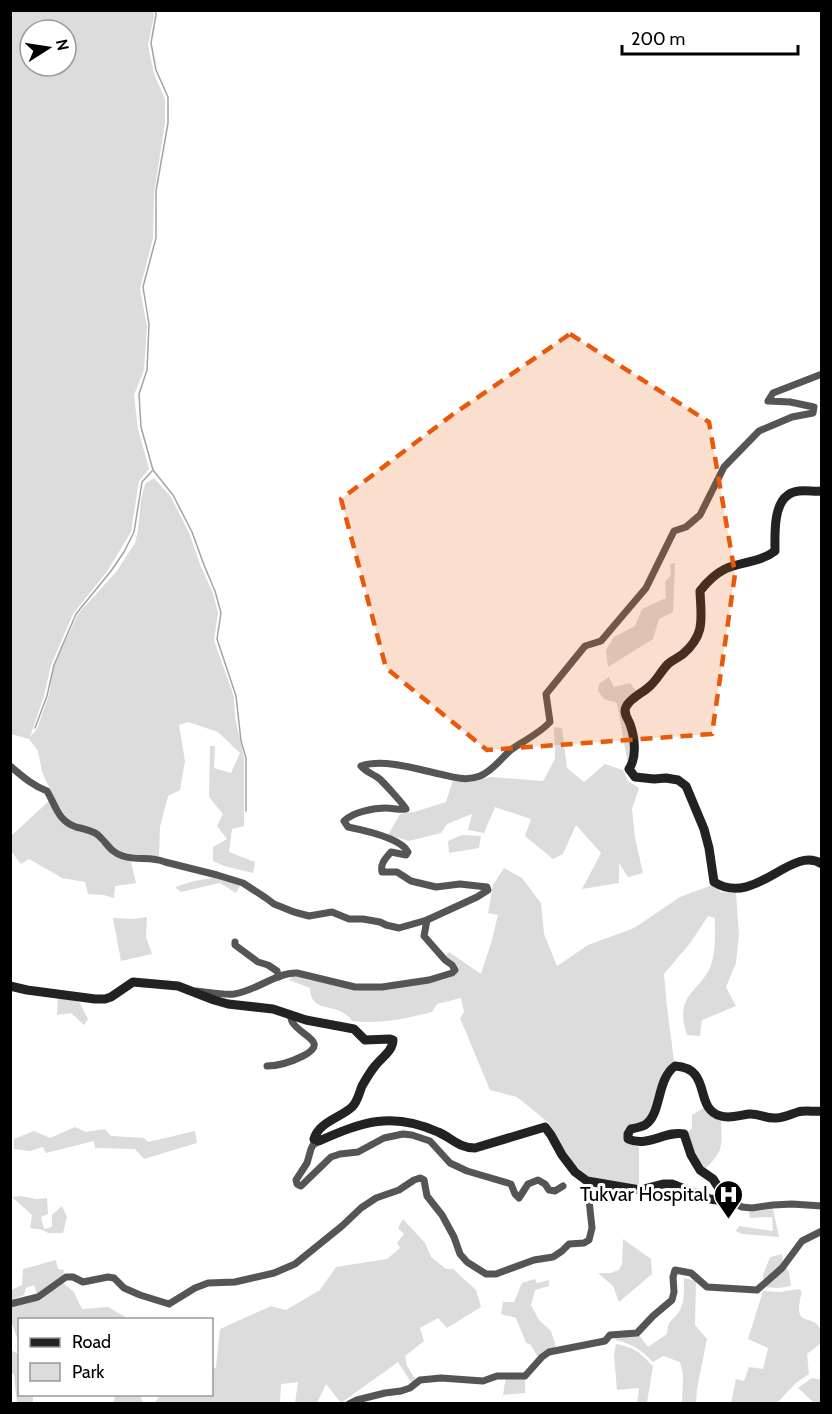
<svg xmlns="http://www.w3.org/2000/svg" width="832" height="1414" viewBox="0 0 832 1414" font-family="Cabin,sans-serif">
  <style>
    .green { fill: #dcdcdc; fill-rule: evenodd }
    .lines { fill: none; stroke-linecap: round; stroke-linejoin: round }
    .stream { stroke: #a3a3a3; stroke-width: 1.5 }
    .street { stroke: #555; stroke-width: 7 }
    .secondary { stroke: #222; stroke-width: 9 }
    .marked { fill: #e8590c; fill-opacity: 0.2; stroke: #e8590c; stroke-width: 4.5; stroke-dasharray: 12 8; stroke-linejoin: round }
    .labels { text-anchor: middle; dominant-baseline: central; stroke-width: 6; stroke-linejoin: round; paint-order: stroke }
    .poi-label { font-size: 20px; fill: #000; stroke: #fff; text-anchor: end }
  </style>
  <rect width="100%" height="100%" fill="#fff"/>
  <g class="green">
    <path d="M10,11h143l1,5 -6,29 6,29 11,25v24l-11,70 -1,45 -13,51 7,37 -3,44 -10,25 4,34 11,40 -10,12 -8,51 -23,38 -35,44 -22,51 -7,31 -14,41 7,-8 12,-34 5,-30 24,-51 38,-42 19,-29 3,-13 3,-31 4,-15 9,-6 17,19 18,36 12,34 12,26 5,20 -4,27 20,57 1,20 9,41v68l-12,3 -3,23 26,10 -2,11 -29,-7 -11,-5v-14l14,-8 -10,-13 6,-12 -14,-17 1,-51h5l-1,22 17,5 9,-20 -22,-21 -30,-10 -9,3 6,36 -5,29 -12,6 -8,31 -1,29h-24l-18,-6 -23,-22 -19,-5 -7,-4 -11,-15 -15,-32 -4,-21 -9,-12 -18,-5zM30,30h36v36h-36z"/>
    <path d="M675,563l-2,49 -14,7 -6,20 -45,28 -2,-17 8,-13 21,-11 7,-17 24,-11 -1,-16 6,-7 -1,-11z"/>
    <path d="M609,677l5,10 16,-4 7,9 -12,12 7,38 -4,23 -11,-62 -13,-4 -6,-8 1,-7z"/>
    <path d="M554,727l8,1 5,40 17,14 21,-18 18,6 5,11 11,7 -7,21 3,29 8,35 -15,4 -9,-14v20l-37,6 19,-36 -25,-28 -13,29 -10,5 -28,-23 6,-17 -36,-12 -11,26 -16,-3 4,-16 -25,10 -6,9 -32,8 -21,-6 12,-21 14,-2 32,-10 7,-22 20,1 18,-4 52,4 12,-22z"/>
    <path d="M50,800l7,15 39,21 5,8 11,10 19,8 5,21 -21,3 -1,12 -10,-3 -16,-1 -3,-12 -23,-4 -33,-19 -8,5 -10,-13 -1,-14z"/>
    <path d="M462,835l19,1 -2,12 -30,5 -1,-12z"/>
    <path d="M504,868l18,10 19,25 3,31 13,32 31,-21 46,-17 46,-31 32,-12 9,7 15,1 3,42 -3,28 -10,24 10,19 -34,14 -2,16 -13,-1c-3,-10 -6,-21 -2,-32 4,-11 21,-23 26,-38 5,-15 4,-31 4,-47l-7,-2 -17,26 -27,32 3,33 7,54 -6,8 -21,51 -16,8v16l8,3v39l-39,-6 -13,-4 -20,-19 -18,-34 -32,-26 -27,-7 -30,-72 4,-6 -3,-14 -24,6 -5,8c-29,7 -50,12 -80,9 -2,-3 -4,-5 -7,-7 -14,-11 -34,-1 -35,-26l-21,-8 5,-5 15,5 27,5 18,5h29l59,-10 12,-4 4,-7 -4,-7 -9,-6 4,-4 32,22 10,-31 7,-28 -10,-2 5,-28z"/>
    <path d="M218,877l13,4 9,5 -4,7 -16,-10 -39,9 -6,-5 19,-6z"/>
    <path d="M147,917l-1,20 6,17 -31,7 -8,-43 19,1z"/>
    <path d="M58,996l20,4 10,19 -4,6 -13,-12 -14,2z"/>
    <path d="M704,1108l4,6 13,6c1,26 3,31 -17,50l-10,-14 -8,-22 6,-6v-13z"/>
    <path d="M75,1127l11,5 19,-3 6,7 33,2 4,4 47,-11 2,12 -53,16 -9,-10 -40,-1 -1,-7 -48,12 -3,-6 -13,4 -16,-2v-10l20,-8 16,7z"/>
    <path d="M21,1196l16,3 10,-1 1,16 -7,3 3,12 8,-2v-12l10,-9 5,11 -4,16h-15l-5,-3 -13,-2 2,-13 -20,-18z"/>
    <path d="M773,1209l6,28 -37,-3 -6,-3 3,-5 34,5 -1,-14 -22,1 -1,-6z"/>
    <path d="M403,1219l22,24 6,14 15,12h7l23,21 5,17 -34,21 -9,-10 -18,10 4,13 -19,15 2,10 9,14 -4,4 -14,-22 -57,41 -15,-19 -9,19h-22l3,-21 -17,2 -1,19 -127,1 8,-9 51,-1v-24l4,-3 4,-38 51,-23 15,4 34,-20 16,-23 51,-8 13,-11 -3,-5 7,-9 -6,-6z"/>
    <path d="M623,1239l28,20 1,15 -33,28 -6,-16 -15,-13h12l9,-3 3,-6z"/>
    <path d="M782,1254l1,10 -20,16v-5l7,-18z"/>
    <path d="M56,1260l2,9 6,1 -1,7 -26,17 -3,-9 -8,3 -2,7 -10,4 -3,3v-12l11,-5 1,-16z"/>
    <path d="M786,1267l3,5 2,14 -13,2 -15,-1z"/>
    <path d="M684,1278l12,3 -1,44 12,14 -10,50 -1,14h-14l1,-28 -3,-13 -17,-6 -10,6c-13,-13 -19,-17 -37,-22l1,-5h22l9,12 19,-13c2,-16 3,-10 11,-21 7,-9 6,-25 6,-35z"/>
    <path d="M535,1279l2,4 12,-3v6l-14,4 -4,15 8,15 12,11 5,16 -18,10 -8,-13 -4,-1 -10,-25 -15,-4 2,-12h11l8,-19z"/>
    <path d="M62,1282l12,10 8,17 26,-2 21,12 -109,1 -1,23 -8,-22v-14l14,-5z"/>
    <path d="M799,1289l3,3c-11,39 11,20 18,37 2,4 1,10 1,14l-14,11 2,20 -13,9 -19,20h-46l5,-24 8,2 5,-14 14,2 5,-21 -20,-9 15,-48 17,1z"/>
    <path d="M616,1344c20,4 23,8 37,22l-6,37h-10l2,-15 -22,2 -3,-34z"/>
    <path d="M10,1350l9,4 1,40 13,1v8h-16l-3,-28 -3,-4z"/>
    <path d="M506,1377l19,2v14l-22,2z"/>
    <path d="M812,1378l9,2v23h-7l-16,-15z"/>
    <path d="M113,1395h27l3,8h-30l2,-5z"/>
  </g>
  <g class="lines">
    <g class="stream">
      <path d="M155,10l1,5 -5,28 5,27 12,27v26l-12,68v47l-13,49 6,37 -2,46 -8,24 2,33 12,43 20,25 19,37 12,33 11,26 6,22 -4,26 19,57 5,45 5,17v53"/>
      <path d="M35,728l12,-32 7,-31 22,-51 35,-43 13,-19 10,-20 8,-50 10,-11"/>
    </g>
    <g class="street">
      <path d="M10,766c12,10 23,20 37,25 9,15 11,30 29,36 8,2 16,3 22,8 9,8 13,18 25,21 15,5 27,0 42,6l52,13 26,8 23,15 8,6 20,8 15,4 23,-4 17,7h14l17,3 6,3 13,3 28,-8 50,-23 11,-7 -1,-3 -27,-3 -24,3 -25,-6 -14,-9h-15c-2,-9 4,-14 9,-20l15,3 2,-3c-7,-14 -45,-22 -60,-25l-4,-6c9,-9 30,-13 42,-13 7,0 13,2 20,1 -2,-4 -25,-30 -29,-32 -6,-4 -11,-5 -16,-11 25,-8 58,4 83,9 13,3 23,6 36,1 14,-6 21,-18 32,-27 13,-9 28,-16 38,-27l-4,-28 39,-48 16,-5 45,-53 28,-57 12,-4 14,-12 24,-48 35,-36 33,-14 21,-4 1,-6 -24,-5 -22,-1 5,-8 49,-19"/>
      <path d="M235,942v3l23,17 10,3 9,6 2,6"/>
      <path d="M196,991c12,1 26,4 38,3 22,-3 43,-22 63,-21l58,14h27l47,-7 23,-7 3,-3 -3,-5 -7,-5 -21,-24 3,-16"/>
      <path d="M267,1066c13,0 24,-4 36,-10 27,-14 -2,-20 -10,-33 -2,-2 -2,-6 -3,-9"/>
      <path d="M319,1141l-6,4 -2,4 -4,14 -11,17 1,4 4,2 30,-29 9,-3 18,-2 26,-14 19,-4 9,1 18,6 20,22 17,8 44,13 4,10 4,4 9,-14 10,-4 7,4 4,6 6,1 8,-5"/>
      <path d="M721,1197l21,10 10,1 21,-3 19,-1 30,2"/>
      <path d="M10,1304l28,-7 28,-20h7l10,5 25,-5 6,1 10,10 16,7 29,9 26,-16 13,-5 27,-1 39,-9 21,-9 47,-38 19,-18 15,-10 23,-8 15,-10 6,-2 4,2 3,16 15,19 12,22 6,17 7,8 19,12h10l38,-14 19,-3 9,-6 7,-7 15,-1 5,-3 3,-12 -5,-47"/>
      <path d="M349,1404l8,-4 28,-7 16,-2 9,-3 10,-8 21,-2 42,3 14,-5h28l17,-19 7,-5 56,-11 5,-6 27,-2 16,-17 19,-16 2,-8 -1,-15 2,-7 16,3 16,14 50,3 25,-22 20,-27 20,-10"/>
    </g>
    <g class="secondary">
      <path d="M822,491c-11,1 -25,-3 -34,4 -15,10 -13,41 -13,56 -14,11 -34,11 -50,18 -10,5 -18,13 -25,22 1,27 6,43 -17,63 -5,4 -11,6 -15,10 -7,7 -11,16 -18,22 -7,7 -20,12 -24,21 -3,6 2,12 4,17 5,14 7,33 -1,45l6,8 19,2 12,-1 12,2 8,6 18,43 5,19 5,34c42,26 77,-38 108,-18"/>
      <path d="M10,986l17,4 68,9h10l6,-2 22,-15 45,4 36,14 14,4 45,5 33,11 48,9 11,11 25,-1 3,1c0,11 -12,18 -18,26 -5,6 -9,13 -13,20 -3,7 -4,15 -10,21 -12,11 -33,15 -38,32l5,2c43,-19 73,-30 119,-9 14,6 21,16 37,16l70,-21 6,8 11,20 13,17 12,9 53,9 23,-6h9l38,15 7,1 4,-3 1,-4 -9,-14 -13,-9 -9,-15 -7,-21c-18,-4 -36,14 -56,5v-5l3,-5c5,-1 10,-2 14,-4 17,-11 11,-45 30,-59 38,2 18,43 46,50 9,3 19,-1 28,-2 9,-1 17,5 27,4 8,0 15,-4 22,-6 7,-2 16,0 24,-1"/>
    </g>
  </g>
  <path class="marked" d="M570,334l139,88 26,152 -23,160 -225,16 -101,-82 -45,-169 111,-84z"/>
  <defs>
    <symbol id="hospital-pin" viewBox="-11 -11 22 30"><path d="M0 17L-7.5 6A9.5 9.5 0 1 1 7.5 6Z" fill="#000" stroke="#fff"/><path d="M-5-5h3v3.5h4V-5h3V5h-3V1.5h-4V5h-3Z" fill="#fff"/></symbol>
  </defs>
  <g fill-rule="evenodd">
    <use href="#hospital-pin" x="712" y="1178" width="33" height="45"/>
  </g>
  <g class="labels">
    <g class="poi-label">
      <text x="708" y="1194">Tukvar Hospital</text>
    </g>
  </g>
  <rect width="832" height="1414" fill="none" stroke="#000000" stroke-width="24"/>
  <rect x="18" y="1318" width="195" height="78" fill="#ffffff" stroke="#999999" stroke-width="1.5"/>
  <rect x="30" y="1338" width="30" height="9" fill="#222222" stroke="#999999" stroke-width="1.5"/>
  <text x="72" y="1348" font-size="18" fill="#000000">Road</text>
  <rect x="30" y="1363" width="30" height="18" fill="#dcdcdc" stroke="#999999" stroke-width="1.5"/>
  <text x="72" y="1378" font-size="18" fill="#000000">Park</text>
  <g transform="translate(48 48) rotate(78)"><circle r="28" fill="#ffffff" stroke="#999999" stroke-width="1.5"/>
  <path d="M0-4.5L10 22L0 15L-10 22Z" fill="#000000"/>
  <text y="-9" font-size="16" font-weight="bold" text-anchor="middle" fill="#000000">N</text>
  </g>
  <path d="M622 45v9h176v-9" fill="none" stroke="#000000" stroke-width="3"/>
  <text x="631" y="45" font-size="18" fill="#000000" stroke="#ffffff" stroke-width="4.5" paint-order="stroke">200 m</text>
</svg>
